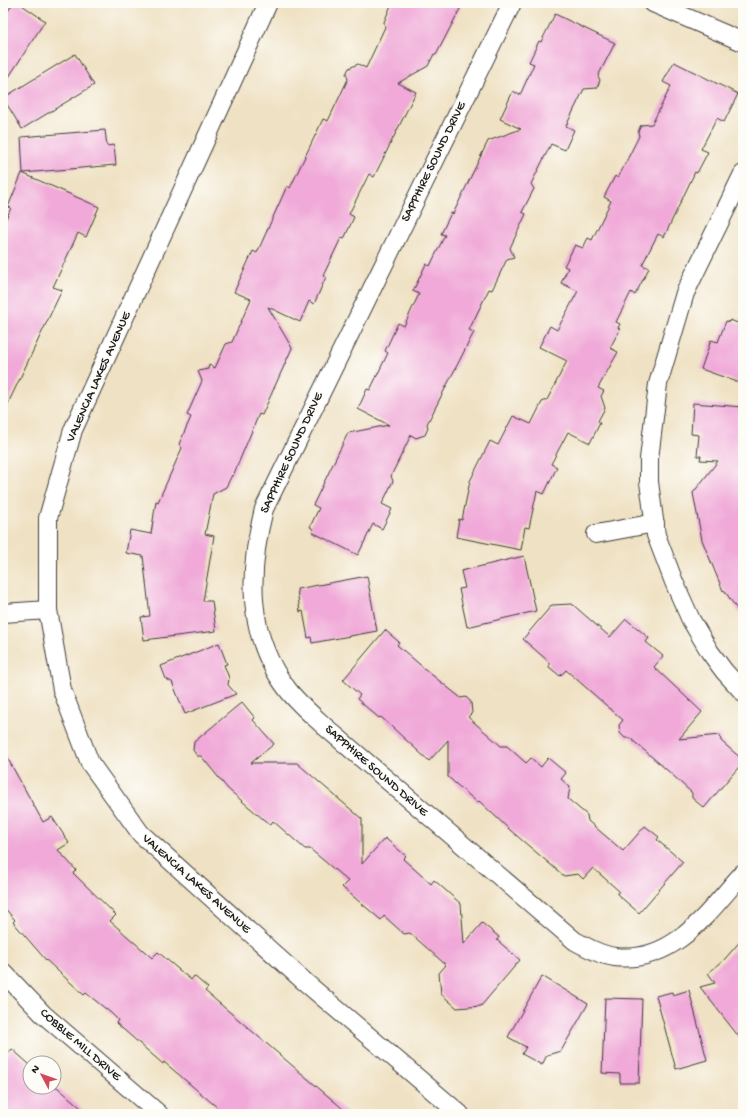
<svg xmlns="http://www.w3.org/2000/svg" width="746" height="1117" viewBox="0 0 746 1117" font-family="'Gochi Hand',sans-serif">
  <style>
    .building { fill: #f0a9d8 }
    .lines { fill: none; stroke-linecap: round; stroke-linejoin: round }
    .street-casing { stroke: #3c3a35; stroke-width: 20 }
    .street { stroke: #fff; stroke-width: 18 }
    .labels { text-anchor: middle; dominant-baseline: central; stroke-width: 3.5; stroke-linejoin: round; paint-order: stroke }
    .street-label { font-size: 13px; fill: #1c1c1c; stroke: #fdfcf7 }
  </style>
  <rect width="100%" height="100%" fill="#fdfcf7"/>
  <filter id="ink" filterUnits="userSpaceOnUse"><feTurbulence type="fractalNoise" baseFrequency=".025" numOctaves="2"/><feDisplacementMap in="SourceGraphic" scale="8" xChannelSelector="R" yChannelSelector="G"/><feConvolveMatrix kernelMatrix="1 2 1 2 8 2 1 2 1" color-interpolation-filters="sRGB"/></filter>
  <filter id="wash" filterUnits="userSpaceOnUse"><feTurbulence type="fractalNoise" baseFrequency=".012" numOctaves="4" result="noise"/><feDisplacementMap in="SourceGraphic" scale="16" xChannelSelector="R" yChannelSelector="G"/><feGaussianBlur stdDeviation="0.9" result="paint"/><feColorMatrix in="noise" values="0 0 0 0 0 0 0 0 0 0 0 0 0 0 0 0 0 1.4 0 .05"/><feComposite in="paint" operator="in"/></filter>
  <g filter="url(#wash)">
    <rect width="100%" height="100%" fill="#efe1c3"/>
    <g id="blocks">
      <g class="building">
        <path d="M13,3h6l26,18 -42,65v-67z"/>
        <path d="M392,3h71l-27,52 -2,-1 -6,12 -30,17 18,9 -42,85 -5,-3 -20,40 5,3 -10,22 -3,-1 -18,38 3,1 -12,27 -5,-3 -9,21 -32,-15 24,41 -30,67 -3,-1 -26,62 -1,-1 -6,12 -13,7 -8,40 9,2 -11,65h9l4,30 -72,9 -3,-23 9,-1 -7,-60 -17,-3 4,-23 21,4 5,-33 2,1 24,-54 -3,-4 12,-27 -4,-2 15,-34 -4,-10 10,-2 1,-4 6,3 11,-24 6,-2 19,-43 -17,-7 19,-41 4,2 30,-67 3,2 33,-69 5,2 20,-42 -2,-5 3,-6 9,-4 8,4 19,-41 -1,-5z"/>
        <path d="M555,14l60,29 -17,33 2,4 -3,8 -13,1 -18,37 8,4 -9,20 -14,-6 -20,40 3,5 -12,23 4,2 -16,34 4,9 -7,2 -15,31 -3,-1 -20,41 5,2 -47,92 1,4 -3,7 -9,3 -5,-3 -20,41 2,5 -11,23 10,5 -10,20 -9,-5 -15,31 -46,-23 1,-3 -3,-2 9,-19 -6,-3 35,-72 41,-8 -31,-16 9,-20 3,1 18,-37 -3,-2 13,-28 6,3 15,-32 -6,-3 13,-27 4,2 15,-31 -4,-1 10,-21 2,1 35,-73 33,-12 -21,-10 13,-28 7,4 14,-31 -5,-2 10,-21 2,1z"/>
        <path d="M75,54l19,31 -72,44 -19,-31z"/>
        <path d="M674,62l64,32 -14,28 -7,-4 -16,31 7,3 -11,21 -2,-1 -31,65 -6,-3 -16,31 7,3 -14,27 -4,-3 -15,30 4,2 -2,4 2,1 -10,19 8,4 -20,36 6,3 -3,5 4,12 -7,13 2,2 -10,20 -22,-11 -17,32 6,3 -13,27 -7,-3 -8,37 -4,-1 -4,23 -65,-13 3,-18 3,1 8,-39 20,-40 8,4 15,-29 18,8 11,-22 5,-2 20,-39 -28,-14 11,-21 7,4 21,-39 -17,-8 7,-15 -4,-2 11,-21 8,3 5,-10 4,2 19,-39 -7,-4 11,-21 3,2 21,-42 -1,-4 3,-7 11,-1 19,-38 -8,-4z"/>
        <path d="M105,130l2,16 7,-1 2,20 -93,8 -2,-36z"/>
        <path d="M22,173l77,34 -13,30 -8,-4 -25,54 9,3 -59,124v-189l8,-17 -3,-1z"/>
        <path d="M730,320l13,5v59l-42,-15 10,-29 7,2 8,-21 3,1z"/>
        <path d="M693,403l50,4v211l-19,-28 -1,1 -21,-51 -9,-47 25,-32 -18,-1 1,-4h-4l2,-21 -8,-1z"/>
        <path d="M524,556l12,55 -69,16 -8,-38 6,-1 -4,-17z"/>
        <path d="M367,576l10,55 -65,12 -1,-6 -3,1 -5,-27 -3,1 -3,-23z"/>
        <path d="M572,604l38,33 16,-18 23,19 -3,4 17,14 -9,11 48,45 -23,27 41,-4 1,6 22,19v2l-39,46 -12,-10v-5l-25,-23 -37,-32h-5l-5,-5 -1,-8 4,-5 -57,-50 -6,6 -11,-9v-5l-26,-23 29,-34z"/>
        <path d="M385,630l14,12 -2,3 35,30 29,23 5,-1 5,5 1,11 -4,4 33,29h6l19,17 5,-5 10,9 7,-9 18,15 -5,6 9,8 -2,12 19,16 1,6 35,30 22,-25 14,11 -2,3 26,22 -44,51 -22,-19 2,-3 -26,-23 -10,11 -5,-5 -14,2 -54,-46 -31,-29 -1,2 -30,-26v-37l-19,21 -48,-44 -2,1 -22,-19 3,-4 -17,-15z"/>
        <path d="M219,643l8,21 -3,1 5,13 -1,7 8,9 -51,20 -13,-32 -6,-3 -5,-13z"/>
        <path d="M242,702l13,16 -2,2 21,24 -23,19h46l65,56v45l23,-26 21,18 -3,3 28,25 3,-4 27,24 3,40 18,-21 17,14 -2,3 23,20 -39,46 -24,2 -16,-14 -2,-21 7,-8 -36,-32 -6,1 -20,-18 -3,4 -39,-33 6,-6 -38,-32h-5l-32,-28 -3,4 -42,-36 -27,-33h-4l-4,-6 1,-8z"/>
        <path d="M3,750l40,72 9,-5 17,26 -11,7 18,20 -3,3 43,42 -6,6 42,37 6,-6 33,28 3,-4 14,12 -3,3 144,123h-124l-61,-52 -1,2 -47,-41 2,-3 -7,-7 -25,-20 -2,2 -39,-36 -32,-37 2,-2 -12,-14z"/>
        <path d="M743,938v104l-43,-55 15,-4 -7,-10 15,-12z"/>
        <path d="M542,976l46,28 -27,47 -14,4 -5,10 -20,-11 4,-7 -18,-10z"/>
        <path d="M689,990l18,70 -31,9 -20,-73 16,-4 1,3z"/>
        <path d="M605,998l37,1 -3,84h-19v-9l-18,-1z"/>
        <path d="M12,1049l18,16v22h27l31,27h-85v-54z"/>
      </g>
    </g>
  </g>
  <g filter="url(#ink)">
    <use href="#blocks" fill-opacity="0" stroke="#3c3a35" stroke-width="1"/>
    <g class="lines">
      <defs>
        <g id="street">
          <path d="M268,3l-195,427 -25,88v92l14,80 28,73 51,71 164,148 155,132"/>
          <path d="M512,3l-248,506c-16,63 -18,127 24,181 10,13 23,24 35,35l252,216c13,7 26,14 40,16 59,7 94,-46 128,-84"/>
          <path d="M653,3l90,39"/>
          <path d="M743,174l-58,119 -27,91 -9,75v23l7,53 18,47 17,38 19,32 14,19 19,21"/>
          <path d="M596,534l59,-11"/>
          <path d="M3,613l45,-3"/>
          <path d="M3,972l40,42 116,100"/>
        </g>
      </defs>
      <use href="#street" class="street-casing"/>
      <use href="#street" class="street"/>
    </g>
  </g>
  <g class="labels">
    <g class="street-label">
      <text transform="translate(434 162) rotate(-64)">SAPPHIRE SOUND DRIVE</text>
      <text transform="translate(99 377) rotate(-66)">VALENCIA LAKES AVENUE</text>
      <text transform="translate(292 453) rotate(-65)">SAPPHIRE SOUND DRIVE</text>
      <text transform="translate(376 771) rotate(41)">SAPPHIRE SOUND DRIVE</text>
      <text transform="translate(196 884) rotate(42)">VALENCIA LAKES AVENUE</text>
      <text transform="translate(80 1045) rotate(41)">COBBLE MILL DRIVE</text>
    </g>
  </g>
  <rect width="746" height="1117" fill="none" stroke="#fdfcf7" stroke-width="16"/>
  <g transform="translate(42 1075) rotate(311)"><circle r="19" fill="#fdfcf7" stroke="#a3a29f"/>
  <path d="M0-3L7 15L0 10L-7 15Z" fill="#d1495b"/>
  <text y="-6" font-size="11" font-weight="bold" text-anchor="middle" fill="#1c1c1c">N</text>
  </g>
</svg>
